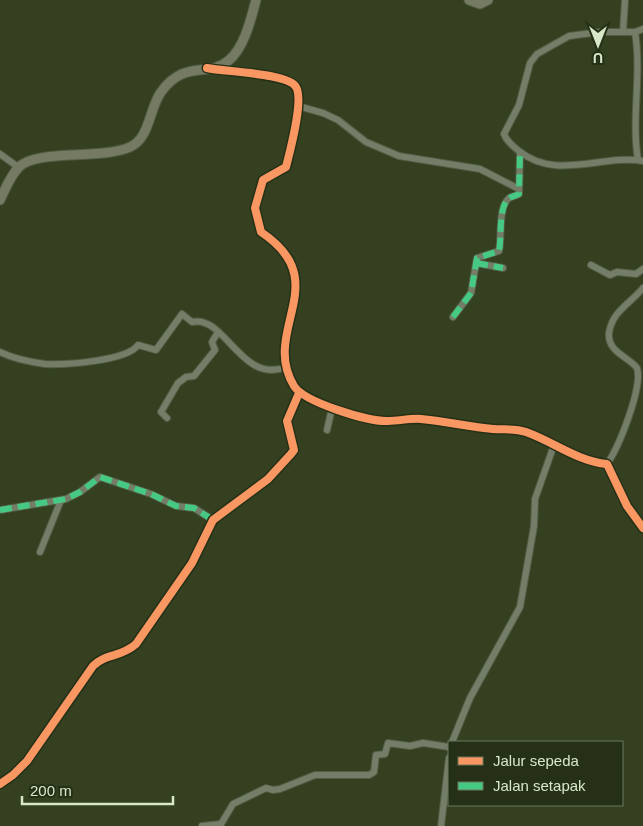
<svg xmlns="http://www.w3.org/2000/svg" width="643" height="826" viewBox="0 0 643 826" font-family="Arial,sans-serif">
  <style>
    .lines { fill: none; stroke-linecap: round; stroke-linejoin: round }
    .street-casing { stroke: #515c43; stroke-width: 8 }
    .secondary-casing { stroke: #515c43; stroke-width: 11 }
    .street { stroke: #747d67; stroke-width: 6 }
    .secondary { stroke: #757b62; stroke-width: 9 }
    .quiet { stroke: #46c982; stroke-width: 6; stroke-dasharray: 12 6; stroke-linecap: butt }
    .cycleway-casing { stroke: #253017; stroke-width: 11 }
    .cycleway { stroke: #f99763; stroke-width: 8 }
  </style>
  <rect width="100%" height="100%" fill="#344020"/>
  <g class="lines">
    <defs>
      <g id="street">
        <path d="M643,29l-8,3h-35l-31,4 -32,18 -7,9 -11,42 -15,29c3,8 9,12 15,17 37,30 82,3 124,10"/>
        <path d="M623,32l2,-32"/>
        <path d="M635,32c7,43 -4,86 3,128"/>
        <path d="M212,69c19,4 70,2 82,15 11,11 -4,68 -8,83l-23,13 -8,28 6,24c75,50 -1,98 33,154 10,16 74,36 94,35 11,0 22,-3 33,-2 24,2 48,8 72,10 12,1 22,-1 33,3 28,10 51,29 81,32l20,42 16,22"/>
        <path d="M298,106l25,7 15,7 28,22 33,14 81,13 39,20"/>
        <path d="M0,154l18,13"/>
        <path d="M476,263l27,5"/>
        <path d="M591,265l19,10 7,-3 19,2 7,-5"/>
        <path d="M453,317l18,-24 6,-35 22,-7c3,-13 -1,-42 9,-52 3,-3 8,-3 11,-5l1,-42"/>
        <path d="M0,352c14,7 30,10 45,12 20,1 82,-3 93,-19l18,5 26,-36 10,8c33,-8 49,63 94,45"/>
        <path d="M167,418l-6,-6 17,-29 8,-6 8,-1 21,-26 -3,-8 6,-10"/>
        <path d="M327,430l5,-22"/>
        <path d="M607,464c12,-17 36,-77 30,-96 -8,-11 -30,-16 -28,-35 3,-22 22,-30 34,-45"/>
        <path d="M0,510l66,-11 14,-7 20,-15 51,17 25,12 18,2 19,12"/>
        <path d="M40,552l21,-52"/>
        <path d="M452,742l18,-44 50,-91 14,-81 1,-27 19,-54"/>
        <path d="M0,784l13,-9 14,-14 66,-95c13,-13 27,-8 43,-22l56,-81 21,-43 55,-41 23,-25 3,-4 -7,-29 12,-28"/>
        <path d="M202,826l19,-2 12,-20 33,-16 7,2 7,-1 35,-14h54l5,-3 2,-17 9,-1 3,-11 22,3 13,-3 26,4"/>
        <path d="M441,826l8,-68"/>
      </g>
      <g id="secondary">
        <path d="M469,0l11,4 8,-4"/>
        <path d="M0,200c5,-10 10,-24 19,-33 18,-18 82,-7 111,-20 20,-9 19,-38 31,-55 24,-33 46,-14 67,-31 16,-12 23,-42 28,-61"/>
      </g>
    </defs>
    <use href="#street" class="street-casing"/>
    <use href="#secondary" class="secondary-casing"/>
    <use href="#street" class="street"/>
    <use href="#secondary" class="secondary"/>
    <g class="quiet">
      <path d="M476,263l27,5"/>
      <path d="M453,317l18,-24 6,-35 22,-7c3,-13 -1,-42 9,-52 3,-3 8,-3 11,-5l1,-42"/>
      <path d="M0,510l66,-11 14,-7 20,-15 51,17 25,12 18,2 19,12"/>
    </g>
    <defs>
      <g id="cycleway">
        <path d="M207,68c18,4 81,5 89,19 8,13 -6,64 -10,80l-23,13 -8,28 6,24c75,50 -1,98 33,154 10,16 74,36 94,35 11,0 22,-3 33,-2 24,2 48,8 72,10 12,1 22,-1 33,3 28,10 51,29 81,32l20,42 16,22"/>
        <path d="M0,784l13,-9 14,-14 66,-95c13,-13 27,-8 43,-22l56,-81 21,-43 55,-41 23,-25 3,-4 -7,-29 12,-28"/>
      </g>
    </defs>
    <use href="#cycleway" class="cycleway-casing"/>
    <use href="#cycleway" class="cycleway"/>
  </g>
  <rect x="448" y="741" width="175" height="65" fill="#253017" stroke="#6d795d"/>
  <rect x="458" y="757" width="25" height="8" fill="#f99763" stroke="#6d795d"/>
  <text x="493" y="766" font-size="15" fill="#d8e7c7">Jalur sepeda</text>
  <rect x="458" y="782" width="25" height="8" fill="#46c982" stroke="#6d795d"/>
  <text x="493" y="791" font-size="15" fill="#d8e7c7">Jalan setapak</text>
  <g transform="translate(598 45) rotate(180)" stroke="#253017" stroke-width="4" paint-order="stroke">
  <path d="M0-4L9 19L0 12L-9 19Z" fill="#d8e7c7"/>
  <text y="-8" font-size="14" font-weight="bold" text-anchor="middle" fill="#d8e7c7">U</text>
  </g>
  <path d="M22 796v8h151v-8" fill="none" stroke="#d8e7c7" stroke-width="2.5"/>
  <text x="30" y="796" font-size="15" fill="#d8e7c7" stroke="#253017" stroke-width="4" paint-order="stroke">200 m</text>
</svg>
